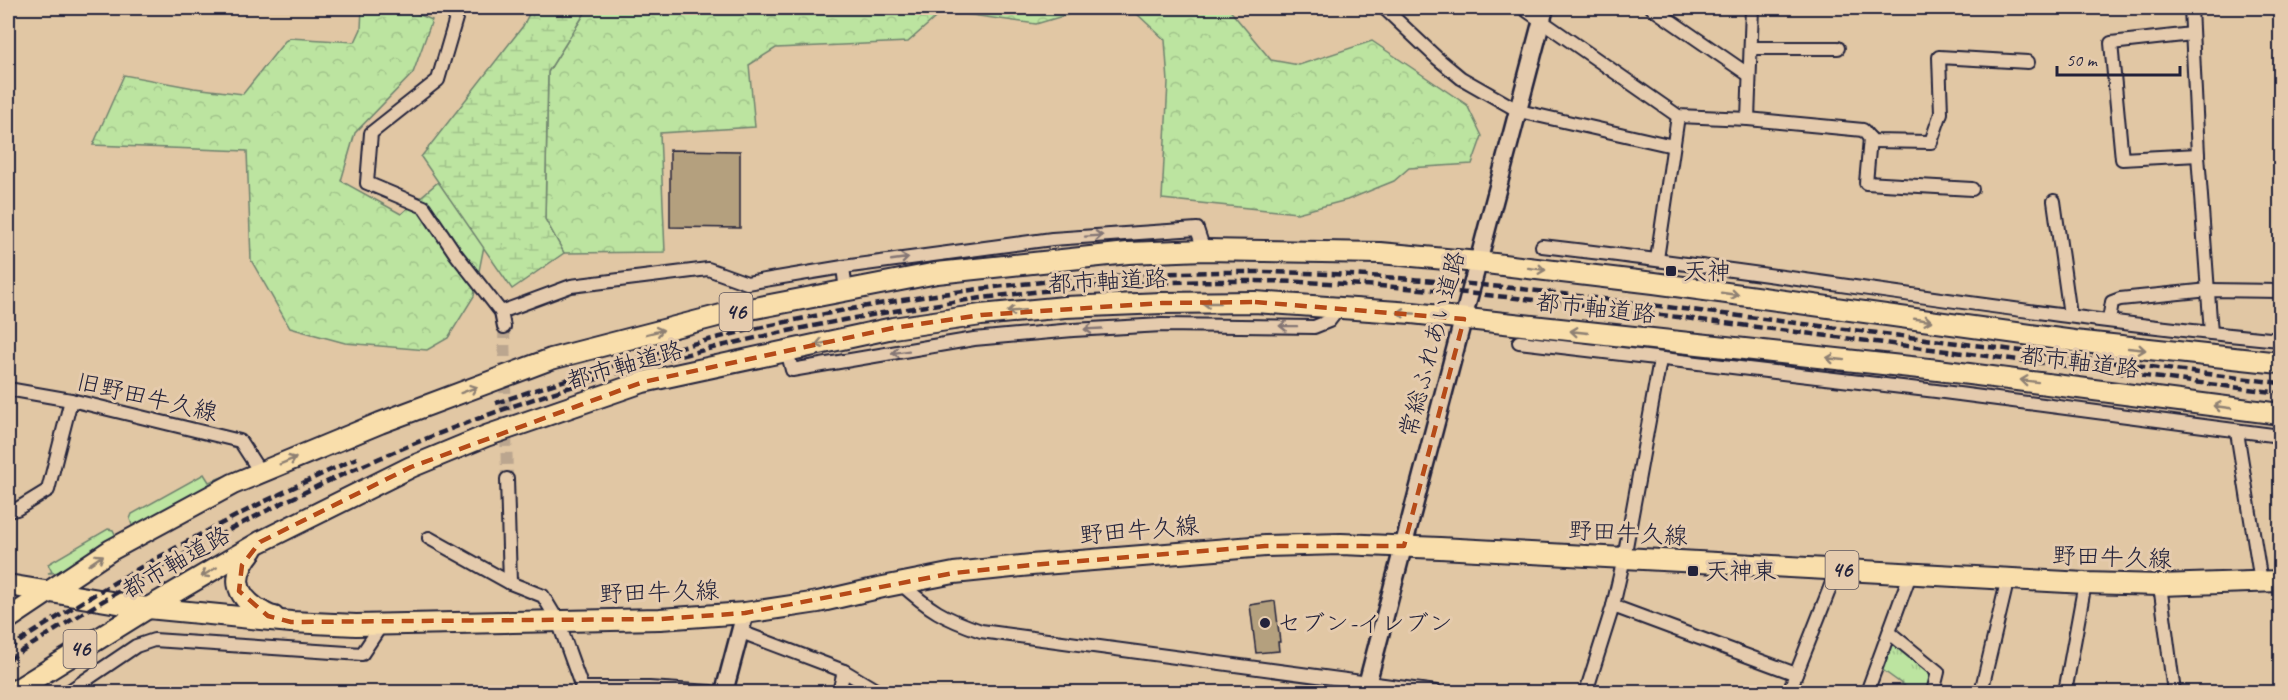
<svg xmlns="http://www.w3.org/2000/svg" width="2288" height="700" viewBox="0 0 2288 700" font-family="Caveat,'Klee One',sans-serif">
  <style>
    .grass { fill: #bce4a0; stroke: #6f836e; stroke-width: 1.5 }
    .forest { fill: url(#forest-crowns); stroke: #6f836e; stroke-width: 1.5 }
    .wetland { fill: url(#wetland-marsh); stroke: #6f836e; stroke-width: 1.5 }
    .park { fill: url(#park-tufts); stroke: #6f836e; stroke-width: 1.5 }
    .building { fill: #b4a07e; stroke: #22223b; stroke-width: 1.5 }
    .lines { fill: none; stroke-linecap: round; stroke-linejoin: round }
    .minor-tunnel { stroke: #bba68f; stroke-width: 12; stroke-dasharray: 12 6; stroke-linecap: butt }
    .minor-casing { stroke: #22223b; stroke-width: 16 }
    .tertiary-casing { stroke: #22223b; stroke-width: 21 }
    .primary-casing { stroke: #22223b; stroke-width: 24 }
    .minor { stroke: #e5cbad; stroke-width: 12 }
    .tertiary { stroke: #e5cbad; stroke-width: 16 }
    .primary { stroke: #f9deab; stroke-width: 20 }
    .rail { stroke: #22223b; stroke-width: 4.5; stroke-dasharray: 9 4.5; stroke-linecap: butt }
    .oneway { stroke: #847674 }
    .oneway2 { stroke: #8e8073 }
    .marked { fill: none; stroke: #b64b18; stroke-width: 4.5; stroke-dasharray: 12 8; stroke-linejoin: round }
    .poi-dot { fill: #22223b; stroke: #e5cbad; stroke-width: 2 }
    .labels { text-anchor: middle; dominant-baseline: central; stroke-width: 6; stroke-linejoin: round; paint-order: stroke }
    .shield { fill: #e5cbad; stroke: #5c555d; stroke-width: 1.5 }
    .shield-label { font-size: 22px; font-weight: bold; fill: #22223b }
    .poi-label { font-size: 24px; fill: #22223b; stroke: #e5cbad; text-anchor: start }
    .street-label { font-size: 24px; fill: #22223b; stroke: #e5cbad }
  </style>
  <defs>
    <pattern id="forest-crowns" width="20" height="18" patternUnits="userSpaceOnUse" patternTransform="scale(1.5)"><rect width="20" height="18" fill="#bce4a0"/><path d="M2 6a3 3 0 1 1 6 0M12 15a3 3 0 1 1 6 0" fill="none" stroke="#a1c38b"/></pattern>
    <pattern id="wetland-marsh" width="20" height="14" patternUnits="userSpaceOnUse" patternTransform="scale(1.5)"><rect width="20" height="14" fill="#bce4a0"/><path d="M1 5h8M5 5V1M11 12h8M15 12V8" fill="none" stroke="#a1c38b"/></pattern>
    <pattern id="park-tufts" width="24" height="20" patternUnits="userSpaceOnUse" patternTransform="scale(1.5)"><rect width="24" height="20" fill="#bce4a0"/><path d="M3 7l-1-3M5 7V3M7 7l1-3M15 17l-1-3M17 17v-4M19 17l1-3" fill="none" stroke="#a1c38b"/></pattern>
  </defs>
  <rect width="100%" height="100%" fill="#e1c7a4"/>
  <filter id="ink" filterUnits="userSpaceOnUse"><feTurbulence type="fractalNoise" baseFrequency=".0167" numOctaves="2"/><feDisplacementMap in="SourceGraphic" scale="12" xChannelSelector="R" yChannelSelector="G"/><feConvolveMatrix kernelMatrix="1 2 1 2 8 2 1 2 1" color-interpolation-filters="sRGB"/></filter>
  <g filter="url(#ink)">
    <g class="grass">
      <path d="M204,474l5,8 13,-5 -4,6 -84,48 -4,-12 2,-5z"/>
      <path d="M108,529l5,1 5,10c-17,11 -50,35 -70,33l4,-1 -4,-8z"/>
    </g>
    <g class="forest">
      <path d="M362,8h42l28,12 -19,53 -58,60 -14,48 60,33 44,-38 48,25 -19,95 -26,42 -21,12 -82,-7 -55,-15 -39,-68 -4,-109 -154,-6 31,-70 70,13 49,6 42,-53 5,-3 65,4 6,-13z"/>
      <path d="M588,8h640l43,52 28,5 73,-24 95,64 15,31 -10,28 -63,4 -15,13 -47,19 -50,13 -135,-14 6,-117 -3,-42 -28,-26 -47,-6 -54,16 -93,-13 -35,31 -132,6 -27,17 6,62 -95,6 5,119 -101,1 -19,-34 3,-147z"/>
    </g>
    <path class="wetland" d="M532,8h56l-40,64 -3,147 19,34 -52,36 -91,-132 102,-131z"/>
    <path class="park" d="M1890,633l45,36 -4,23h-18l-36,-26z"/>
    <g class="building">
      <path d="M670,150l70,1v77l-70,-1z"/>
      <path d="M1275,601l5,41h-2l1,9 -23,2 -6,-48z"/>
    </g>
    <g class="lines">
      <path class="minor-tunnel" d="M504,327l3,152"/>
      <defs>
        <g id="minor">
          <path d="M459,8l-21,72 -67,53 -4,50 57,24 31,46 46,59 3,15"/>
          <path d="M1384,8l53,50 24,20 58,33 154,35"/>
          <path d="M1523,8l155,108 70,3 115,11 9,11 59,1 10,-29 -2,-56 89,5"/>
          <path d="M1652,8l97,67"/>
          <path d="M2191,8l7,147 13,178"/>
          <path d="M2192,34l-81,9 11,116 76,-4"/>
          <path d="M1751,48h87"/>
          <path d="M1748,119l4,-111"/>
          <path d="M1870,138l-4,45 106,6"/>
          <path d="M2054,201l16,114"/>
          <path d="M1542,246c247,28 491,71 738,94"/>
          <path d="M1657,259l21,-143"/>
          <path d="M843,267l209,-28 145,-10 7,21"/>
          <path d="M501,312l70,-26 137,-17 39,14 96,-16 3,24"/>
          <path d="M2109,320l3,-18 8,-3 89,-9 71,1"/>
          <path d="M1519,342l417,49 344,45"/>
          <path d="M787,350l5,20 182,-31 99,-9 89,-5 152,2 15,-6 10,-13"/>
          <path d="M8,389l63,11 169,41 20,31"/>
          <path d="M2237,432l24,150"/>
          <path d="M507,479l3,104"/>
          <path d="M8,511l9,-2 31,-19 23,-90"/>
          <path d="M429,538l81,45 33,13 15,25 24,67v4"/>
          <path d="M900,583c30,27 43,35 81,48l455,61"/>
          <path d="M2160,585l14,107"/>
          <path d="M1613,606l183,68"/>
          <path d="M741,632l103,39 35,21"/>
          <path d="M1890,633l48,39 -5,20"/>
          <path d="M582,688h67l62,4"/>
          <path d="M68,692l68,-46 18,-6 208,14 20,-30"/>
          <path d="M839,692l5,-21"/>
          <path d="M1586,692l27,-86 11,-48 36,-198"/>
          <path d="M1789,692l48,-122"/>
          <path d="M1867,692l44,-120"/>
          <path d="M1981,692l27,-114"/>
          <path d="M2065,692l20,-109"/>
        </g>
        <g id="tertiary">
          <path d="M724,692l21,-79"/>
          <path d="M1365,692l180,-684"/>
        </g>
        <g id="primary">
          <path d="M253,549c-19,23 -22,42 4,60 6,3 10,7 17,8"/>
          <path d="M8,585l140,23 143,14 65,3 304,-6 85,-6 73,-11 65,-15 71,-14 77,-8 234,-19 76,-2 99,4 645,35 75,2 120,-4"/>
          <path d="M8,619l103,-69 122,-66 147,-61 171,-64 178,-46 208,-40 191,-20 76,-3 176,3 98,9 176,21 420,58 206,22"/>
          <path d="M13,692l135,-84 112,-66 151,-75 75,-31 157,-54 250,-54 88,-13 84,-8 97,-4 93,-1 157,11 526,57 342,44"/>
        </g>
      </defs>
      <use href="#minor" class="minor-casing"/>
      <use href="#tertiary" class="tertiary-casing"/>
      <use href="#primary" class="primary-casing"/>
      <use href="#minor" class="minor"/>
      <use href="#tertiary" class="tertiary"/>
      <use href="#primary" class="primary"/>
      <g class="rail">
        <path d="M496,403c235,-81 480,-128 728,-131 100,-1 199,7 298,17l758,94"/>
        <path d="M8,649c112,-74 226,-136 349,-191"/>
        <path d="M8,660c116,-75 236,-143 363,-198 144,-64 297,-108 452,-138 133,-26 267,-42 403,-43 130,-1 259,13 388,28l666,84"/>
      </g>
    </g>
    <defs><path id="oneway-shaft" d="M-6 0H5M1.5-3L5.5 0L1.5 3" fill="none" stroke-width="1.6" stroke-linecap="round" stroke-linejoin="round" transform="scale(1.5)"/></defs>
    <g class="oneway">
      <use href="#oneway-shaft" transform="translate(1094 236) rotate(-4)"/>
      <use href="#oneway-shaft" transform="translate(900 259) rotate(-8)"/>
      <use href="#oneway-shaft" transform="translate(1288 326) rotate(-179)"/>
      <use href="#oneway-shaft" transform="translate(1093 329) rotate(177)"/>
      <use href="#oneway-shaft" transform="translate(900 352) rotate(171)"/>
    </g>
    <g class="oneway2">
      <use href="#oneway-shaft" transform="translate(1537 269) rotate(7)"/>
      <use href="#oneway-shaft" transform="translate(1730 294) rotate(8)"/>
      <use href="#oneway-shaft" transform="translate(1211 303) rotate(180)"/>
      <use href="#oneway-shaft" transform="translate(1016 311) rotate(175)"/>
      <use href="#oneway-shaft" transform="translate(1406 313) rotate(-176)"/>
      <use href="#oneway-shaft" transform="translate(1923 320) rotate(8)"/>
      <use href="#oneway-shaft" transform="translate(655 332) rotate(-14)"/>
      <use href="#oneway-shaft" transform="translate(1579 332) rotate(-174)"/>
      <use href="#oneway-shaft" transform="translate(824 343) rotate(168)"/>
      <use href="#oneway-shaft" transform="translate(2137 349) rotate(6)"/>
      <use href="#oneway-shaft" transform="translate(1835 359) rotate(-174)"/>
      <use href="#oneway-shaft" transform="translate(2029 381) rotate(-173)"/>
      <use href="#oneway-shaft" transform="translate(469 390) rotate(-20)"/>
      <use href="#oneway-shaft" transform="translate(2222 407) rotate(-172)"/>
      <use href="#oneway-shaft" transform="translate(288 461) rotate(-22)"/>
      <use href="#oneway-shaft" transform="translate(96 560) rotate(-34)"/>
      <use href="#oneway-shaft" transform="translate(209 572) rotate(150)"/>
    </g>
  </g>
  <path class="marked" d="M1255,302l209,17 -60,227h-139l-234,19 -77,8 -209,40 -85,6 -369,3 -23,-6 -29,-25 3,-26 18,-23 151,-75 232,-85 250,-54 88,-13 181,-12z"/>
  <g class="poi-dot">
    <rect x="1665" y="265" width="12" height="12" rx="3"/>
    <rect x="1687" y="565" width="12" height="12" rx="3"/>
    <circle cx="1265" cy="623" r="6"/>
  </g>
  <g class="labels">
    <g class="shield">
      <rect x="719.5" y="293" width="33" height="38" rx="4.5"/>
      <rect x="1825.5" y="551" width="33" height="38" rx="4.5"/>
      <rect x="63.5" y="630" width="33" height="38" rx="4.5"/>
    </g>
    <g class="shield-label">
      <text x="736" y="312">46</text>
      <text x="1842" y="570">46</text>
      <text x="80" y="649">46</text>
    </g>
    <g class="poi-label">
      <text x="1683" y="271">天神</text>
      <text x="1705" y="571">天神東</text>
      <text x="1277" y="623">セブン-イレブン</text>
    </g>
    <g class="street-label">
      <text transform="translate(1108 281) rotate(-3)">都市軸道路</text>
      <text transform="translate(1596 308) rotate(6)">都市軸道路</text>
      <text transform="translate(1432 344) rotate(-75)">常総ふれあい道路</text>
      <text transform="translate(2080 362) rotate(7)">都市軸道路</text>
      <text transform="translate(625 365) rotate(-16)">都市軸道路</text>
      <text transform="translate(147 397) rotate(13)">旧野田牛久線</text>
      <text transform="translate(1139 530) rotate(-5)">野田牛久線</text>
      <text transform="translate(1628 533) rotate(3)">野田牛久線</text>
      <text transform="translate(2112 557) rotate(2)">野田牛久線</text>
      <text transform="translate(176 562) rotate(-30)">都市軸道路</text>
      <text transform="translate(659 592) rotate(-2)">野田牛久線</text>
    </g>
  </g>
  <rect width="2288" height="700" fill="none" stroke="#e5cbad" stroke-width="30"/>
  <rect x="15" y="15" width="2258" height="670" fill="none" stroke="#22223b" stroke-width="2" filter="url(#ink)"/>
  <path d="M2057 66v9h123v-9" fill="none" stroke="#22223b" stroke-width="3"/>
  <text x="2066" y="66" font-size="18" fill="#22223b" stroke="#e5cbad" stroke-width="4.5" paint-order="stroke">50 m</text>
</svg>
